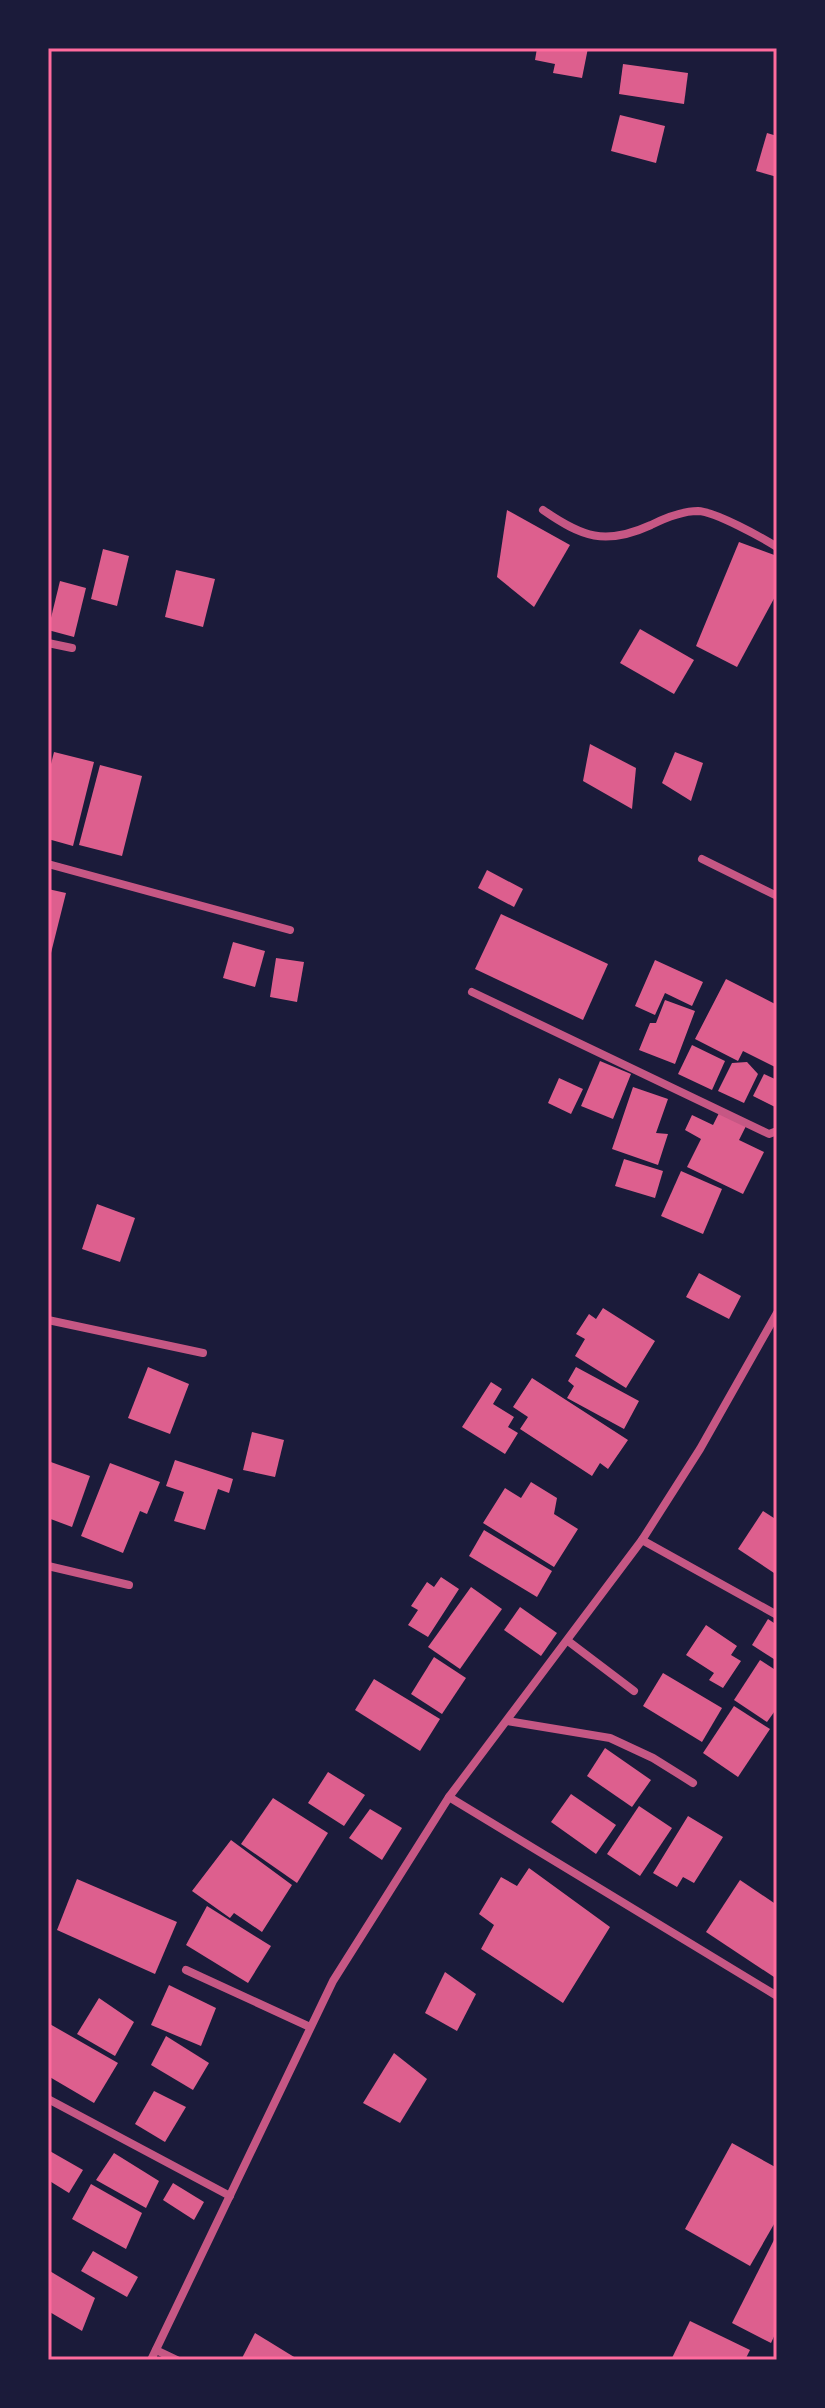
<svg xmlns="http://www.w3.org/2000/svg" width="825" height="2408" viewBox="0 0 825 2408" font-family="'Archivo Narrow',sans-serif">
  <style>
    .building { fill: #dd5f8e }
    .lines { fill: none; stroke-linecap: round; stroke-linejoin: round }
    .minor { stroke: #c65784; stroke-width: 8 }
    .neatline { fill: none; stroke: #ff6b9d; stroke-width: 3 }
  </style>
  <rect width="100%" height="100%" fill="#1b1b3a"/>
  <g class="building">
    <path d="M537,48h51l-6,30 -29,-5 2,-9 -20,-4z"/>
    <path d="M623,64l65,9 -4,31 -65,-10z"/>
    <path d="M620,115l45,11 -9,37 -45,-12z"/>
    <path d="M767,133l10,3v41l-21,-6z"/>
    <path d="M507,510l63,35 -36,62 -37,-30z"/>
    <path d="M739,542l38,14v37l-40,74 -41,-21z"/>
    <path d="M103,549l26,7 -12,50 -26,-7z"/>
    <path d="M176,570l39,9 -12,48 -38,-10z"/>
    <path d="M60,581l26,7 -12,49 -26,-7z"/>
    <path d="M640,629l54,31 -20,34 -54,-31z"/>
    <path d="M590,744l46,24 -4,41 -49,-28z"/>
    <path d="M54,752l40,10 -21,84 -25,-7v-63z"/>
    <path d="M675,752l28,11 -12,38 -29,-18z"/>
    <path d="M100,765l42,11 -20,80 -43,-11z"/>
    <path d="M487,870l36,19 -9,18 -36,-19z"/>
    <path d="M48,889l18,4 -17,68h-1z"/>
    <path d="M501,914l107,50 -25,56 -108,-51z"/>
    <path d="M233,942l32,9 -10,36 -32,-9z"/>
    <path d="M276,958l28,4 -7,40 -27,-5z"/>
    <path d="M655,960l48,22 -11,24 -27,-13 -10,22 -20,-9z"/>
    <path d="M726,979l51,26v63l-34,-17 -5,10 -43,-22z"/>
    <path d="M665,1000l30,11 -20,53 -36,-14 11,-27h6z"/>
    <path d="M692,1045l33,16 -13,29 -34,-16z"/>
    <path d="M600,1061l31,13 -18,45 -32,-13z"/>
    <path d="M747,1062l11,12 -14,29 -26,-12 14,-28z"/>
    <path d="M764,1074l13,6v28l-24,-12z"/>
    <path d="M559,1078l24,11 -12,25 -23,-11z"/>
    <path d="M633,1087l35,12 -12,34 12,1 -10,31 -46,-16z"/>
    <path d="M719,1113l27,13 -7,14 25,12 -21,42 -56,-27 14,-28 -16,-9 7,-15 21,10z"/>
    <path d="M624,1159l39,12 -8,27 -40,-12z"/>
    <path d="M681,1171l41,18 -19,45 -42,-18z"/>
    <path d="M97,1204l38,14 -15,44 -38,-13z"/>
    <path d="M699,1273l42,23 -12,23 -43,-22z"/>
    <path d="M603,1308l52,33 -29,47 -51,-32 10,-17 -9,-5 13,-20 7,5z"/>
    <path d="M148,1367l41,17 -19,50 -42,-16z"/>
    <path d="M576,1367l63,34 -15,28 -57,-31 7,-12 -6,-5z"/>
    <path d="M532,1378l96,62 -20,29 -8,-6 -8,13 -72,-47 8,-12 -15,-10z"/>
    <path d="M491,1382l11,7 -9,15 21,13 -6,10 10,6 -13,21 -43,-27z"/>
    <path d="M252,1432l32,8 -9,37 -32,-7z"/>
    <path d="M175,1460l58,19 -4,14 -11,-4 -13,41 -31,-9 10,-29 -18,-6z"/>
    <path d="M48,1461l42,15 -18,51 -24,-9z"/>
    <path d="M110,1463l50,19 -13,32 -7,-3 -17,42 -42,-17z"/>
    <path d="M531,1482l26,16 -3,16 24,15 -24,38 -71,-44 22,-35 16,10z"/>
    <path d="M763,1511l14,9v55l-39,-26z"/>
    <path d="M484,1530l68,41 -15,26 -68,-41z"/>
    <path d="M441,1577l18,12 -31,48 -20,-12 10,-15 -7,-4 16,-24 7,5z"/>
    <path d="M471,1587l31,22 -42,60 -32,-22z"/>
    <path d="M520,1607l37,26 -16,23 -37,-26z"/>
    <path d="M768,1619l9,6v36l-25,-16z"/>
    <path d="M706,1625l31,21 -6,9 10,6 -18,27 -14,-8 5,-7 -28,-18z"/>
    <path d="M434,1657l32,21 -24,36 -31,-20z"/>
    <path d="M760,1660l17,11v37l-10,14 -33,-22z"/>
    <path d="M663,1673l59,35 -20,34 -59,-36z"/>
    <path d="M374,1679l66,40 -20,32 -65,-41z"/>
    <path d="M734,1706l36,23 -32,48 -35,-24z"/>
    <path d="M605,1748l46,32 -19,27 -45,-31z"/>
    <path d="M328,1772l37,23 -21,31 -36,-23z"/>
    <path d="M571,1794l45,31 -20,29 -45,-32z"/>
    <path d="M273,1798l55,35 -31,50 -56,-39z"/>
    <path d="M639,1806l33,22 -32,48 -33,-22z"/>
    <path d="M370,1809l32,19 -20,32 -33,-22z"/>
    <path d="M688,1816l35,21 -29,46 -11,-6 -6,10 -24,-14z"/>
    <path d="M231,1840l61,45 -30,47 -28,-19 -4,5 -38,-27z"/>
    <path d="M529,1868l81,59 -47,76 -82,-54 13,-24 -15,-11 22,-37 16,9z"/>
    <path d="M77,1879l100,43 -22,52 -98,-44z"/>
    <path d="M740,1880l37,25v74l-71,-47z"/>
    <path d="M207,1906l64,40 -23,37 -62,-38z"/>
    <path d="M445,1972l31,22 -19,37 -32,-18z"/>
    <path d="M169,1985l47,23 -15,38 -50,-21z"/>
    <path d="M99,1998l35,24 -19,34 -38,-22z"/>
    <path d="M48,2023l70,40 -24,40 -46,-27z"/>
    <path d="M166,2036l43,27 -16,27 -42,-25z"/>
    <path d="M394,2053l33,26 -27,44 -37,-20z"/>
    <path d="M154,2091l32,16 -21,35 -30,-18z"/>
    <path d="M732,2143l45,25v51l-27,47 -65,-37z"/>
    <path d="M48,2150l35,20 -14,23 -21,-13z"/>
    <path d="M114,2153l45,28 -13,27 -50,-28z"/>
    <path d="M173,2183l31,19 -10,18 -31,-20z"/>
    <path d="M91,2184l51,29 -16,36 -54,-30z"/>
    <path d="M777,2234v96l-6,13 -39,-20z"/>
    <path d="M93,2251l45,26 -11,20 -46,-26z"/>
    <path d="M48,2270l47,28 -13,33 -34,-20z"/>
    <path d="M690,2321l60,29 -5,10h-74z"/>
    <path d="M255,2333l44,27h-58z"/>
  </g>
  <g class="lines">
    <g class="minor">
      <path d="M543,510c39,27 62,36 108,15 14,-7 31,-14 47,-14 18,1 63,26 79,36"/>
      <path d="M48,643l24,5"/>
      <path d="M702,859l75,37"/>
      <path d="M48,864l242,66"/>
      <path d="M472,992l297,142 8,-3"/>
      <path d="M48,1320l155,33"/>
      <path d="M642,1540l135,75"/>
      <path d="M48,1566l81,19"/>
      <path d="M568,1641l66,50"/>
      <path d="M507,1721l103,17 43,20 40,25"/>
      <path d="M449,1797l328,199"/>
      <path d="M186,1970l124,57"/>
      <path d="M48,2099l182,97"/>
      <path d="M156,2350l21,10"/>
      <path d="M151,2360l182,-379 116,-184 193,-257 58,-91 77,-136"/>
    </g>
  </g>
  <rect width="825" height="2408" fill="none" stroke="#1b1b3a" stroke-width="100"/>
  <rect x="50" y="50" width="725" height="2308" class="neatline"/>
</svg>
